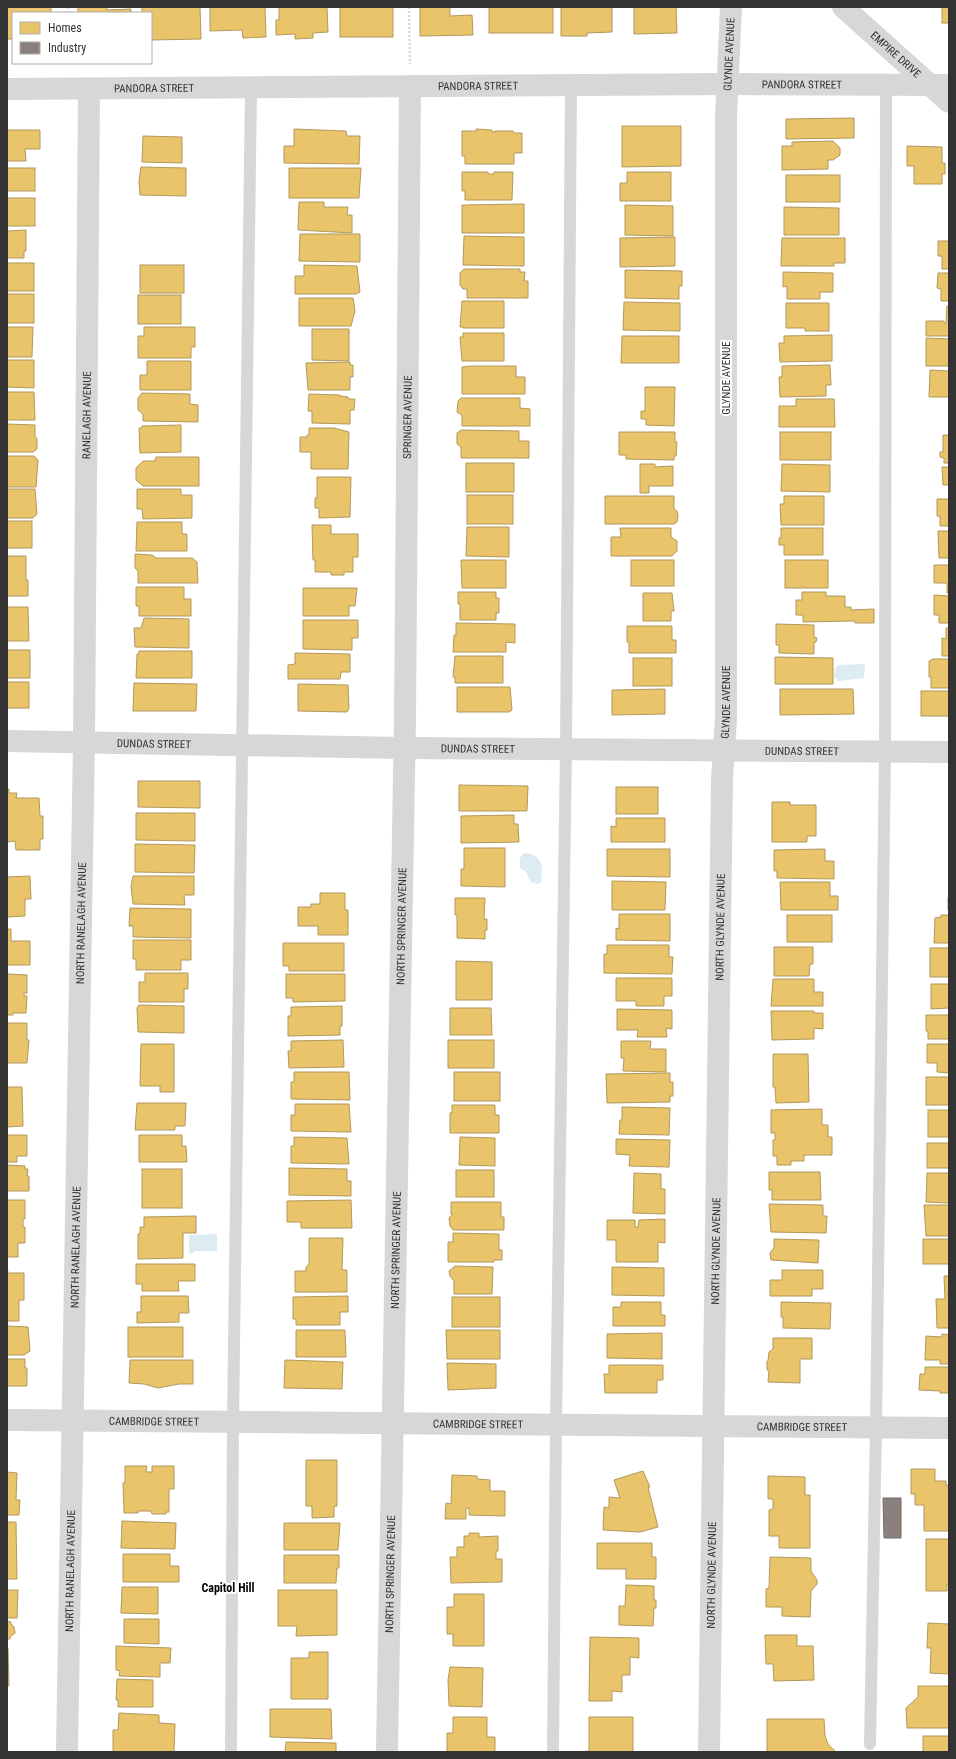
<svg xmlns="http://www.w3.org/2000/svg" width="956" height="1759" viewBox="0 0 956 1759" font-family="'Roboto Condensed',sans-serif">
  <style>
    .water { fill: #ddebf3 }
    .homes { fill: #e9c46a; stroke: #b2985a }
    .industry { fill: #8a817c; stroke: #706a66 }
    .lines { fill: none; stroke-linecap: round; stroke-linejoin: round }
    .path { stroke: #d6d6d6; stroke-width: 2.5; stroke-dasharray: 2 2; stroke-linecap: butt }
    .service { stroke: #d7d7d7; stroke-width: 12 }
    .minor { stroke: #d7d7d7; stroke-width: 22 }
    .tertiary { stroke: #d7d7d7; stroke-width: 22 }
    .labels { text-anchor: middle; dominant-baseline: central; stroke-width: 4; stroke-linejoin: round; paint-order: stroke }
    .street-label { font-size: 11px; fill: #333; stroke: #fff }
    .neighbourhood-label { font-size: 12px; font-weight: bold; fill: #000; stroke: #fff }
  </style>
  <rect width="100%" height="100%" fill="#fff"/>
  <g class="water">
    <path d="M865,664l-1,14 -26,3 -4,-4 1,-8 3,-4z"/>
    <path d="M527,853c17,4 16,14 14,29l-3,2 -7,-2 -5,-10 -6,-4v-10l3,-4z"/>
    <path d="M217,1234v17h-22l-2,2h-4v-18z"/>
  </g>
  <g class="homes">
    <path d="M7,7h44v6h-38v26h-6z"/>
    <path d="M78,7h29v3l24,-1v4h-53z"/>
    <path d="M142,7h58l1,32 -50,1v-27h-9z"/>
    <path d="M210,7h55l1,30 -23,1 -1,-8 -32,1z"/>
    <path d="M279,7h48l1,25 -15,1v5l-18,1v-5l-19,1v-15h3z"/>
    <rect x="340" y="7" width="53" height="30"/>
    <path d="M420,7h30v9l22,-1 1,20 -53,1z"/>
    <rect x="489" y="7" width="64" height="26"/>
    <path d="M561,7h51v25l-25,1v3h-26z"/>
    <path d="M634,7h42l1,26 -43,1z"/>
    <rect x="942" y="7" width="7" height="16"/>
    <path d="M854,118v20l-68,1v-20z"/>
    <path d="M622,126h59v40l-59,1z"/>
    <path d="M294,129l52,2 1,5h13l-1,28 -75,-1v-17h10z"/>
    <path d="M476,129l16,1v2h3v-1h18l1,2h8v20h-8v11h-49v-8h-3v-25h15z"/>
    <path d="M7,130h33v19h-15l1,12h-19z"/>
    <path d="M143,136l39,1v26l-40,-1z"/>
    <path d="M833,141l7,7v7l-7,5h-5v9l-46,1v-24h10v-4z"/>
    <path d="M907,146l35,1v16h3v11h-3v10h-28v-18h-7z"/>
    <path d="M141,167l45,1v28l-46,-1 -1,-14z"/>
    <rect x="7" y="168" width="28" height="23"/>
    <path d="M289,168h72l-2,30h-70z"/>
    <path d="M462,172h26v2h6v-2h19l-1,28h-47v-9h-3z"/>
    <path d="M627,172h44v29h-51v-18h7z"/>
    <rect x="786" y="175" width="54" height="27"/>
    <rect x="7" y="198" width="28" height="28"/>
    <path d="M299,202h25v5h24l-1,8h5v18l-54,-3z"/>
    <path d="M524,204v29h-62v-28z"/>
    <path d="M625,205l48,1v30l-48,-1z"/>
    <path d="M784,207l55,1v27h-55z"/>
    <path d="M26,230v21h-2v7h-17v-27z"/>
    <path d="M300,234h60v28l-61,-1z"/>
    <path d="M464,236l60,1v29l-61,-1z"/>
    <path d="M675,237v29l-55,1v-29z"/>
    <path d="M782,238h63v25h-11v3h-53z"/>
    <path d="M938,241h11v28h-7v-13h-4z"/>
    <rect x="7" y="263" width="27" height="28"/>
    <rect x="140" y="265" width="44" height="28"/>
    <path d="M304,265l53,1 3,26 -4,2h-61v-18h9z"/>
    <path d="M464,269h56v3h5l-1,9h4v17h-61v-9h-4l-3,-4v-12z"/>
    <path d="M625,270l57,1v15h-3v13l-54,-1z"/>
    <path d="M783,272l50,1v19h-13v7h-33v-13l-4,1z"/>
    <path d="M938,273h11v28h-8v-12l-4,-1z"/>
    <rect x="7" y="294" width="27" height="29"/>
    <rect x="138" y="295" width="43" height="29"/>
    <path d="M299,298h54l2,13 -4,15h-52z"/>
    <path d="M462,301h42v27h-41v-1h-3z"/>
    <path d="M624,302l56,1v28l-57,-1z"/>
    <path d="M786,303h43v28h-24v-3h-19z"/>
    <path d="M947,306h2v30h-23v-15h18v2h2z"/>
    <path d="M7,327h26l-1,30h-25z"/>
    <path d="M144,327h51v20h-4v11h-53v-22h6z"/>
    <path d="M312,329h37v32l-37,-1z"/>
    <path d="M463,333h41v28h-42l-2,-24h3z"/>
    <path d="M832,335v26l-52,1 -1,-19h5v-7z"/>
    <path d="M622,336h57v27h-58z"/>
    <path d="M926,338l23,1v27h-23z"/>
    <path d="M7,360h27v28l-27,-1z"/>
    <path d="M147,361h44v29h-51v-15h7z"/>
    <path d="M350,362v3h3v12h-3v13h-42l-2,-27z"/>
    <path d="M830,365l1,20h-5v11l-46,1 -1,-20h3v-11z"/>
    <path d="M471,366h45v11h9v17h-63v-27z"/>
    <path d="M930,370l19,1v26h-20z"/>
    <path d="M645,387h30l-1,39 -28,-1v-6h-5v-8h4z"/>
    <path d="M7,392h27l1,28h-28z"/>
    <path d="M142,393l48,1v10l8,1v17l-55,-1v-7l-5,-4v-12z"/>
    <path d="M309,394l31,1v1l8,1v2h7l-1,11h-4v14l-38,-1v-12h-4z"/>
    <path d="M461,398h59v10l10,1v17h-68v-11l-5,-3 1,-11z"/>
    <path d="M796,399h38l1,28h-56v-21h17z"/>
    <path d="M7,424l28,1v11l2,3v10l-4,3h-26z"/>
    <path d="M181,425v27l-41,1 -1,-25h3v-2z"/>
    <path d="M309,428h25l15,4 -1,37h-37v-17h-11v-15h7v-2h2z"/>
    <path d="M461,430l58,1v10h10v17h-68v-11l-4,-3v-11z"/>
    <path d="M619,432h56v10h2l-1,14h-2v4l-48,-1v-4h-7z"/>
    <rect x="780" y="432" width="51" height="28"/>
    <path d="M943,435h6v28h-5v-5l-4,-1v-5h3z"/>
    <path d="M7,456h27l4,4 -2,27h-29z"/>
    <path d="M156,457h43v29h-56l-7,-6v-12l7,-7h12z"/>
    <rect x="466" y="463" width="48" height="29"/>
    <path d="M640,464h15v3l18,-1v20h-24v7h-9z"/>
    <path d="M782,464l48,1v27l-49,-1z"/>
    <path d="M942,467h7v29v-11h-6z"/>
    <path d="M317,477h34l-1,40 -31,1v-10h-4v-10h2z"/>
    <path d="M7,489h28l2,25 -4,4h-26z"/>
    <path d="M137,489h44v6h11v23l-49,1 -1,-10h-5z"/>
    <rect x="467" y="495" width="46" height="29"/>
    <path d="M605,496h69v13l3,2 1,5 -1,6 -3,2h-69z"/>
    <path d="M784,496h40v29h-43l-1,-21h4z"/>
    <path d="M937,499h12v27h-9v-10h-3z"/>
    <rect x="7" y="521" width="25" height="27"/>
    <path d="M137,522h45v12h5v17h-51z"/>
    <path d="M312,525h19v9h27v23h-5v15h-9v3h-13v-3h-16v-12h-2z"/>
    <path d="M467,527h42v30l-43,-1z"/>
    <path d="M620,528h51v9l6,4v10l-5,5h-61v-19h10z"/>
    <path d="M781,528h42v27h-39v-10h-5v-7h2z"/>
    <path d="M938,531h11v27h-10z"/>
    <path d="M135,554l17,1 4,3h36l5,4 1,21h-60v-12l-3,-3z"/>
    <path d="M7,556h19v24h2v16h-21z"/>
    <path d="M461,560h45v28h-44z"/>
    <rect x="631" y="560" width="43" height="26"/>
    <rect x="785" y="560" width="43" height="28"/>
    <path d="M934,565h15v28h-2v-10h-13z"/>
    <path d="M136,587h48v12h7v17h-52v-10h-3z"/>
    <path d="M303,588h54l-2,18h-6v10h-46z"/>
    <path d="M458,592h38v6h3v15h-3v7h-36v-16h-2z"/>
    <path d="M802,592h24v4h19v11h6v3l23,-1v14h-19v-2l-52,1v-7h-7v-15h6z"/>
    <path d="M643,593h29l2,18h-3v10h-28z"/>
    <path d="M934,595l15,1v27h-10v-8h-5z"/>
    <path d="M7,607h21l1,34h-22z"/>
    <path d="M144,618l45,1v29l-54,-1 -1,-19h7z"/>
    <path d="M303,620h55v18h-6v12l-49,-1z"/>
    <path d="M456,623l59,1v19l-9,-1v10h-53l1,-17h2z"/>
    <path d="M776,624l38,1v12l3,1 -1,4h-2v12l-35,-1v-8h-3z"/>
    <path d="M627,626h45v14h4v13h-47v-11h-2z"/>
    <path d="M946,628h3v28h-7v-18l4,1z"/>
    <rect x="7" y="650" width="23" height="28"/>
    <path d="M139,651h53v27h-56l1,-24h2z"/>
    <path d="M295,653l55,1v18h-9l-1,7h-52v-14l7,-1z"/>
    <path d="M455,656h48v27h-48v-6h-2z"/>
    <path d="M775,657l58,1v26h-58z"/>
    <rect x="633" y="658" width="39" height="28"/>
    <path d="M933,659h16v29h-18v-11h-2v-16z"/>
    <rect x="7" y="682" width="22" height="26"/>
    <path d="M134,683l63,1 -1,27h-63z"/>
    <path d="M298,684l50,1 1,23 -2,4 -49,-1z"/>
    <path d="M457,687h53l2,23 -3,2h-52z"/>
    <path d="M665,689v25l-53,1v-25z"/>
    <path d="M780,689h73l1,25 -74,1z"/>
    <rect x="921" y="691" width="28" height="25"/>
    <path d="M138,781h62v27l-62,-1z"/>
    <path d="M459,785l69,1 -1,25h-68z"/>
    <rect x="616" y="787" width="42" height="27"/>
    <path d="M7,789h2v4h8l-1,5h23l1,18h3v23h-3v11h-24l-1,-9 -8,1z"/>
    <path d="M772,802h18v3h26v31h-9v6h-35z"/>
    <path d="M136,813h59v28l-59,-1z"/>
    <path d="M514,815v9h4l1,18 -58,1v-27z"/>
    <path d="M616,818h49v24h-54v-16l5,1z"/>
    <path d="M135,844l60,1 -1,28 -59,-1z"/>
    <path d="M464,848h41v39l-44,-1v-17h3z"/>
    <path d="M607,849h63v28l-63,-1z"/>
    <path d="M825,849v12h9v18l-57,-1v-7h-3v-21z"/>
    <path d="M30,876l1,23h-6v17l-18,1v-40z"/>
    <path d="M133,876h61v19h-10l1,10 -52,-1 -2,-18z"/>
    <path d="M612,881l54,1 -1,28h-53z"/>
    <path d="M780,882h50v14h8v14h-57z"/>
    <path d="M320,893h25v17h3v25h-30v-9h-20v-19h13v-3h9z"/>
    <path d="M455,898h30l-1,21h3v11h-2v9l-28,-1v-23h-2z"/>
    <rect x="948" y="898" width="1" height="11"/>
    <path d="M130,908l61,1v29l-58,-1v-11h-4z"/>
    <path d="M619,914h51v27l-54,-1v-12l3,1z"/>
    <rect x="787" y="915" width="45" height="27"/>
    <path d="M941,915h8v28h-15l1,-25 6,-1z"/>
    <path d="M7,929h4v12h19v24h-23z"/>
    <path d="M133,940h58v20h-10v10h-45v-11h-3z"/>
    <path d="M283,943h61v28h-55v-5h-6z"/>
    <path d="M607,945h62v12h4l-1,17 -68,-1v-19h3z"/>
    <path d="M774,947h39v17h-3l-1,12h-35z"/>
    <rect x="930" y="948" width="19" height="29"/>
    <path d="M456,961l36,1v38h-36z"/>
    <path d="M145,973h43v16h-4v13h-45v-20h6z"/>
    <path d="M7,974l20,1v18h-3v3h3l-1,17h-13v2h-6z"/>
    <path d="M286,974h59v27l-52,1v-4h-7z"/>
    <path d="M616,978h56v18h-8v10h-28v-5h-20z"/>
    <path d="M773,979h41v13h9v14h-52z"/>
    <path d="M931,984h18v24l-18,1z"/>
    <path d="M139,1005l45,1v27l-46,-1 -1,-24z"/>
    <path d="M342,1006v20h-2v9l-52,1v-20h3v-9z"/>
    <path d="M450,1008h41l1,27h-42z"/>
    <path d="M617,1009l55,1v19l-6,-1 1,9h-30l1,-7h-21z"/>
    <path d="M771,1011h43v2h9v16l-9,-1v11l-42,1z"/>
    <path d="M926,1015h23v24h-21v-8h-2z"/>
    <path d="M7,1023h20v17h2l-2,23h-20z"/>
    <path d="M343,1040l1,27 -55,1 -1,-17h3v-10z"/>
    <rect x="448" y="1040" width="46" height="28"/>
    <path d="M621,1041h30l-1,8h16v23l-43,-1 1,-13h-3z"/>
    <path d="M141,1044h33v48h-14v-6h-20z"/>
    <path d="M927,1044h22v29l-12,-1v-9h-10z"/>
    <path d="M773,1054h35l1,48 -33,1 -1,-16h-2z"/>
    <path d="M294,1072h55l1,28 -59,-1v-17h3z"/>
    <rect x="454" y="1072" width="46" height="29"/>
    <path d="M670,1073v9h3v14h-3v6l-63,1 -1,-29z"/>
    <rect x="926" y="1077" width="23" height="28"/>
    <path d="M7,1087h15l1,39 -16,1z"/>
    <path d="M137,1103h49l-1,23h-10v4h-40z"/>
    <path d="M295,1104h54l2,28 -60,-1v-16h4z"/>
    <path d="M452,1105h43v10h4v18h-49v-20h2z"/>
    <path d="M622,1107l48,1 -1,27 -50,-1 1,-14h2z"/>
    <path d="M822,1109v16h6v12h4v18h-28v6h-13v4h-14v-9h-4v-16h2v-7h-4v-23z"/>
    <rect x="928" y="1110" width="21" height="27"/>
    <path d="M7,1135h20v21h-10v6h-10z"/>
    <path d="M139,1135h43v11h4l1,16h-48z"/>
    <path d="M294,1137l53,1 2,26 -58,-1v-17h3z"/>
    <path d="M460,1137l35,1v28l-36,-1z"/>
    <path d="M616,1139l54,1 -1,27 -40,-1 1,-11 -14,-1z"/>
    <rect x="927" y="1143" width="22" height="25"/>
    <path d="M7,1165l18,1v3h3l-1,7h2v15h-22z"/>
    <path d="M289,1168l58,1v12h4v15l-62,-1z"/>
    <rect x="142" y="1169" width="40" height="39"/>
    <rect x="456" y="1170" width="38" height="27"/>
    <path d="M769,1172h51l1,28h-49v-10h-3z"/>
    <path d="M634,1173l27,1v15h4v25l-32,-1z"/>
    <path d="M927,1173h22v30l-23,-1z"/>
    <path d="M7,1200h18v19h-2v8h2v16h-7v14h-11z"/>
    <path d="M351,1200l1,28h-51v-6h-14v-21z"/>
    <path d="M451,1202h50v15h3v13h-51l-3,-4 -1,-8 4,-4h-2z"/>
    <path d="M769,1204l54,1v11h4l-1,17 -55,-1z"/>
    <path d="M924,1205h25v31h-23z"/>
    <path d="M196,1216v17h-13v25l-45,1v-25h2v-7h4v-10z"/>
    <path d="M665,1219v24l-7,-1v20h-42v-22h-9v-20h28v7h3l1,-7z"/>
    <path d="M453,1233l46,1v16h3v10h-8v2h-46v-20h5z"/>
    <path d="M309,1238h34l-1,32h5v22h-52v-21h11v-4l3,-3z"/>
    <path d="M774,1239l45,1 -1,23 -47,-3 -1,-7 4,-5z"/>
    <rect x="923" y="1239" width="26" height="25"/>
    <path d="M136,1264h59v17h-17l1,10h-37v-7h-6z"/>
    <path d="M7,1265l1,8h16v27h-5v21h-12z"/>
    <path d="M455,1266l38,1 -1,27h-38v-13l-4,-5 -1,-5z"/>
    <path d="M612,1267l52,1v28l-52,-1z"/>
    <path d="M782,1270h41v19h-11v7h-42v-16h12z"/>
    <path d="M944,1276h5v52h-12l-1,-29h9z"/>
    <path d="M141,1296h47l1,17h-10v9l-42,1v-11h4z"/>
    <path d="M348,1296v16h-8v13h-44v-6h-3v-22z"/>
    <rect x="452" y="1297" width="48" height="30"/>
    <path d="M621,1302h40v13h4v11h-52v-19h8z"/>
    <path d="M781,1302l50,1 -1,26 -47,-1v-11h-2z"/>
    <path d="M7,1326l21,1 2,24 -6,4h-17z"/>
    <rect x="128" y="1327" width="55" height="30"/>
    <path d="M296,1330h49l1,27h-50z"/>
    <path d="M446,1330h54v29h-53z"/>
    <path d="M662,1333v26l-55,-1v-24z"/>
    <path d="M942,1334l7,1v29h-9v-4h-15l1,-24 16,1z"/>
    <path d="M773,1338h39v21h-12v24l-32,-1 1,-12h-2v-9h1l1,-9 4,-3z"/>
    <path d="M7,1359h18v9h2v18h-20z"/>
    <path d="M130,1360h63v24h-14l-21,4 -14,-4 -15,-1z"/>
    <path d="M285,1360l58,2 -1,27 -58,-1z"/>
    <path d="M447,1363l49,1v24l-48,2z"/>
    <path d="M609,1365h54v15h-6v13h-52l-1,-19h5z"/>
    <path d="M925,1367h24v26h-9v-2l-21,-1 1,-16h5z"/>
    <path d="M306,1460h31v46h-3v11l-22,1v-12h-6z"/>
    <path d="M125,1466h22l-1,6h6v-6h22v23h-5v23h-3v2h-14l-1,-3h-13v2h-14l-1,-30h2z"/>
    <path d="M911,1469h24v12h11v4l3,1v45h-25v-26h-9v-11h-4z"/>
    <path d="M643,1471l7,16h-2l10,40 -18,5 -37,-2 1,-23 5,1v-11l11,1 -6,-18z"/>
    <path d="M7,1472l10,1 -1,27h4l-1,15h-12z"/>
    <path d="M452,1475l25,1v3l13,1v11h15v25l-36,-1v-7h-3v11h-21l1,-16 5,1z"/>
    <path d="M768,1476l37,1v18h5v53h-31v-12h-10v-26l4,-1v-10h-5z"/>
    <path d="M122,1521l54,2 -1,26 -54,-1z"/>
    <path d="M7,1522h9l1,57h-10z"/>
    <path d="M284,1523h56l-2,27h-54z"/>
    <path d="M469,1533h10v4l19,-1v15h-2v8h6v23l-51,1 -1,-26h7v-10h7v-11h5z"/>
    <path d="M926,1539h23v45h-2v7h-21z"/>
    <path d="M597,1543h55v14h4v22h-30v-10h-29z"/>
    <path d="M123,1554h47v12h9v16h-56z"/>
    <path d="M284,1555h55v13h-2l-1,15h-52z"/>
    <path d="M770,1557l41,1v13l6,9v4l-6,7 -1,26 -28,-1v-9h-16v-18l3,-1z"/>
    <path d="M626,1585l28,1v14h2v8h-2l-1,18 -34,-1v-19h6z"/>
    <path d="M122,1587h36v27l-37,-1z"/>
    <path d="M7,1590h11l-1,28h-10z"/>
    <path d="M278,1590h59v45l-41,1 1,-10h-19z"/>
    <path d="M454,1594h30v52h-31v-12h-6v-27h7z"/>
    <path d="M124,1619h35v25l-35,-1z"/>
    <path d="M7,1621l4,1v2l3,3 1,6 -5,4v2h-3z"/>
    <path d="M928,1623l21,1v50l-19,-1 1,-25h-4z"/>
    <path d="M765,1635h32v11h16l1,34 -40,1 -1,-17h-7z"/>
    <path d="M590,1637l49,1v20l-9,-1v18h-8v17l-10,-1v10h-23z"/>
    <path d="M116,1646l55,2 -1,15h-10v14l-41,-1 1,-5 -4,-1z"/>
    <path d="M7,1648h1l1,38h-2z"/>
    <path d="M309,1652h19v47h-37v-41h18z"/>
    <path d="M450,1667l33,1 -1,39 -33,-1 -1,-26z"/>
    <path d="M117,1679l36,1v27h-35v-7h-2z"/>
    <path d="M918,1686h31v42h-42l-1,-20 12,-11z"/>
    <path d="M270,1709h61l1,30 -62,-2z"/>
    <path d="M119,1713l40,2v8l16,1 -1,28h-61v-22h5z"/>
    <path d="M453,1717h34v20h8v15h-48v-19h6z"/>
    <path d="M589,1717h44v35h-53l9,-1z"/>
    <path d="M767,1719h57l1,17 3,8 8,8h-69z"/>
    <rect x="923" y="1736" width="26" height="16"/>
    <path d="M286,1742l50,1v9h-51z"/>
  </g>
  <path class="industry" d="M883,1498h18v40h-17z"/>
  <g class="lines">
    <g class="path">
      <path d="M68,7l1,6"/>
      <path d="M409,7l1,57"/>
    </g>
    <g class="service">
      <path d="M870,1744l6,-317 9,-675 1,-667"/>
      <path d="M231,1752l2,-331 18,-1332"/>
      <path d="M553,1752l3,-328 10,-675 5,-664"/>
    </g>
    <g class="minor">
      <path id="s1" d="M7,89l722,-5 220,1"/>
      <path id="s2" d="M7,1420l942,8"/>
      <path id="s3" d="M67,1752l17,-1010 5,-653"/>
      <path id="s4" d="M387,1752l18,-1034 5,-631"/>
      <path id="s5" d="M709,1752l13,-973 4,-61v-601l5,-110"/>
    </g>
    <g class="tertiary">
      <path id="s6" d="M843,7l106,95"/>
      <path id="s7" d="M7,741l397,7 545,4"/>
    </g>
  </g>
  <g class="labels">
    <g class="street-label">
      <text stroke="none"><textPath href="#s5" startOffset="1698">GLYNDE AVENUE</textPath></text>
      <text stroke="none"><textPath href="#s6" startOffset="71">EMPIRE DRIVE</textPath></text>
      <text stroke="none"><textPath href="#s1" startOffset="795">PANDORA STREET</textPath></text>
      <text stroke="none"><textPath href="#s1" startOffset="471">PANDORA STREET</textPath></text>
      <text stroke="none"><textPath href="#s1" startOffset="147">PANDORA STREET</textPath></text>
      <text transform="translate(726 378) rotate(-90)">GLYNDE AVENUE</text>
      <text stroke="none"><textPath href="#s3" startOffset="1337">RANELAGH AVENUE</textPath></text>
      <text stroke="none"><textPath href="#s4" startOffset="1335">SPRINGER AVENUE</textPath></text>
      <text stroke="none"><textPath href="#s5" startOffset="1050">GLYNDE AVENUE</textPath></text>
      <text stroke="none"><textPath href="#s7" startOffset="147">DUNDAS STREET</textPath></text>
      <text stroke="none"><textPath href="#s7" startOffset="471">DUNDAS STREET</textPath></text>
      <text stroke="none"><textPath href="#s7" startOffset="795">DUNDAS STREET</textPath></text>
      <text stroke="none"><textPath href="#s3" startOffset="829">NORTH RANELAGH AVENUE</textPath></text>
      <text stroke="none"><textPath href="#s4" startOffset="826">NORTH SPRINGER AVENUE</textPath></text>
      <text stroke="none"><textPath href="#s5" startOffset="825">NORTH GLYNDE AVENUE</textPath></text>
      <text stroke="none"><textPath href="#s3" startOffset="505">NORTH RANELAGH AVENUE</textPath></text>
      <text stroke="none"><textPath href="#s4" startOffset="502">NORTH SPRINGER AVENUE</textPath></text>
      <text stroke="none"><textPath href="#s5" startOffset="501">NORTH GLYNDE AVENUE</textPath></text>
      <text stroke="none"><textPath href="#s2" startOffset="147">CAMBRIDGE STREET</textPath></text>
      <text stroke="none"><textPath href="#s2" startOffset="471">CAMBRIDGE STREET</textPath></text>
      <text stroke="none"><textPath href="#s2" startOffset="795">CAMBRIDGE STREET</textPath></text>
      <text stroke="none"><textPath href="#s3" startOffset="181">NORTH RANELAGH AVENUE</textPath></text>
      <text stroke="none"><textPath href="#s4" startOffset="178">NORTH SPRINGER AVENUE</textPath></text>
      <text stroke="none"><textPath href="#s5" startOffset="177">NORTH GLYNDE AVENUE</textPath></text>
    </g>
    <g class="neighbourhood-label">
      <text x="228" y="1588">Capitol Hill</text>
    </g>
  </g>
  <rect width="956" height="1759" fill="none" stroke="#333333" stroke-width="16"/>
  <rect x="12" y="12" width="140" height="52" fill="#ffffff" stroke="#adadad"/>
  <rect x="20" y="22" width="20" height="12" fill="#e9c46a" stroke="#adadad"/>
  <text x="48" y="32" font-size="12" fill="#333333">Homes</text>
  <rect x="20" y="42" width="20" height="12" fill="#8a817c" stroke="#adadad"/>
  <text x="48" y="52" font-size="12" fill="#333333">Industry</text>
</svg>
